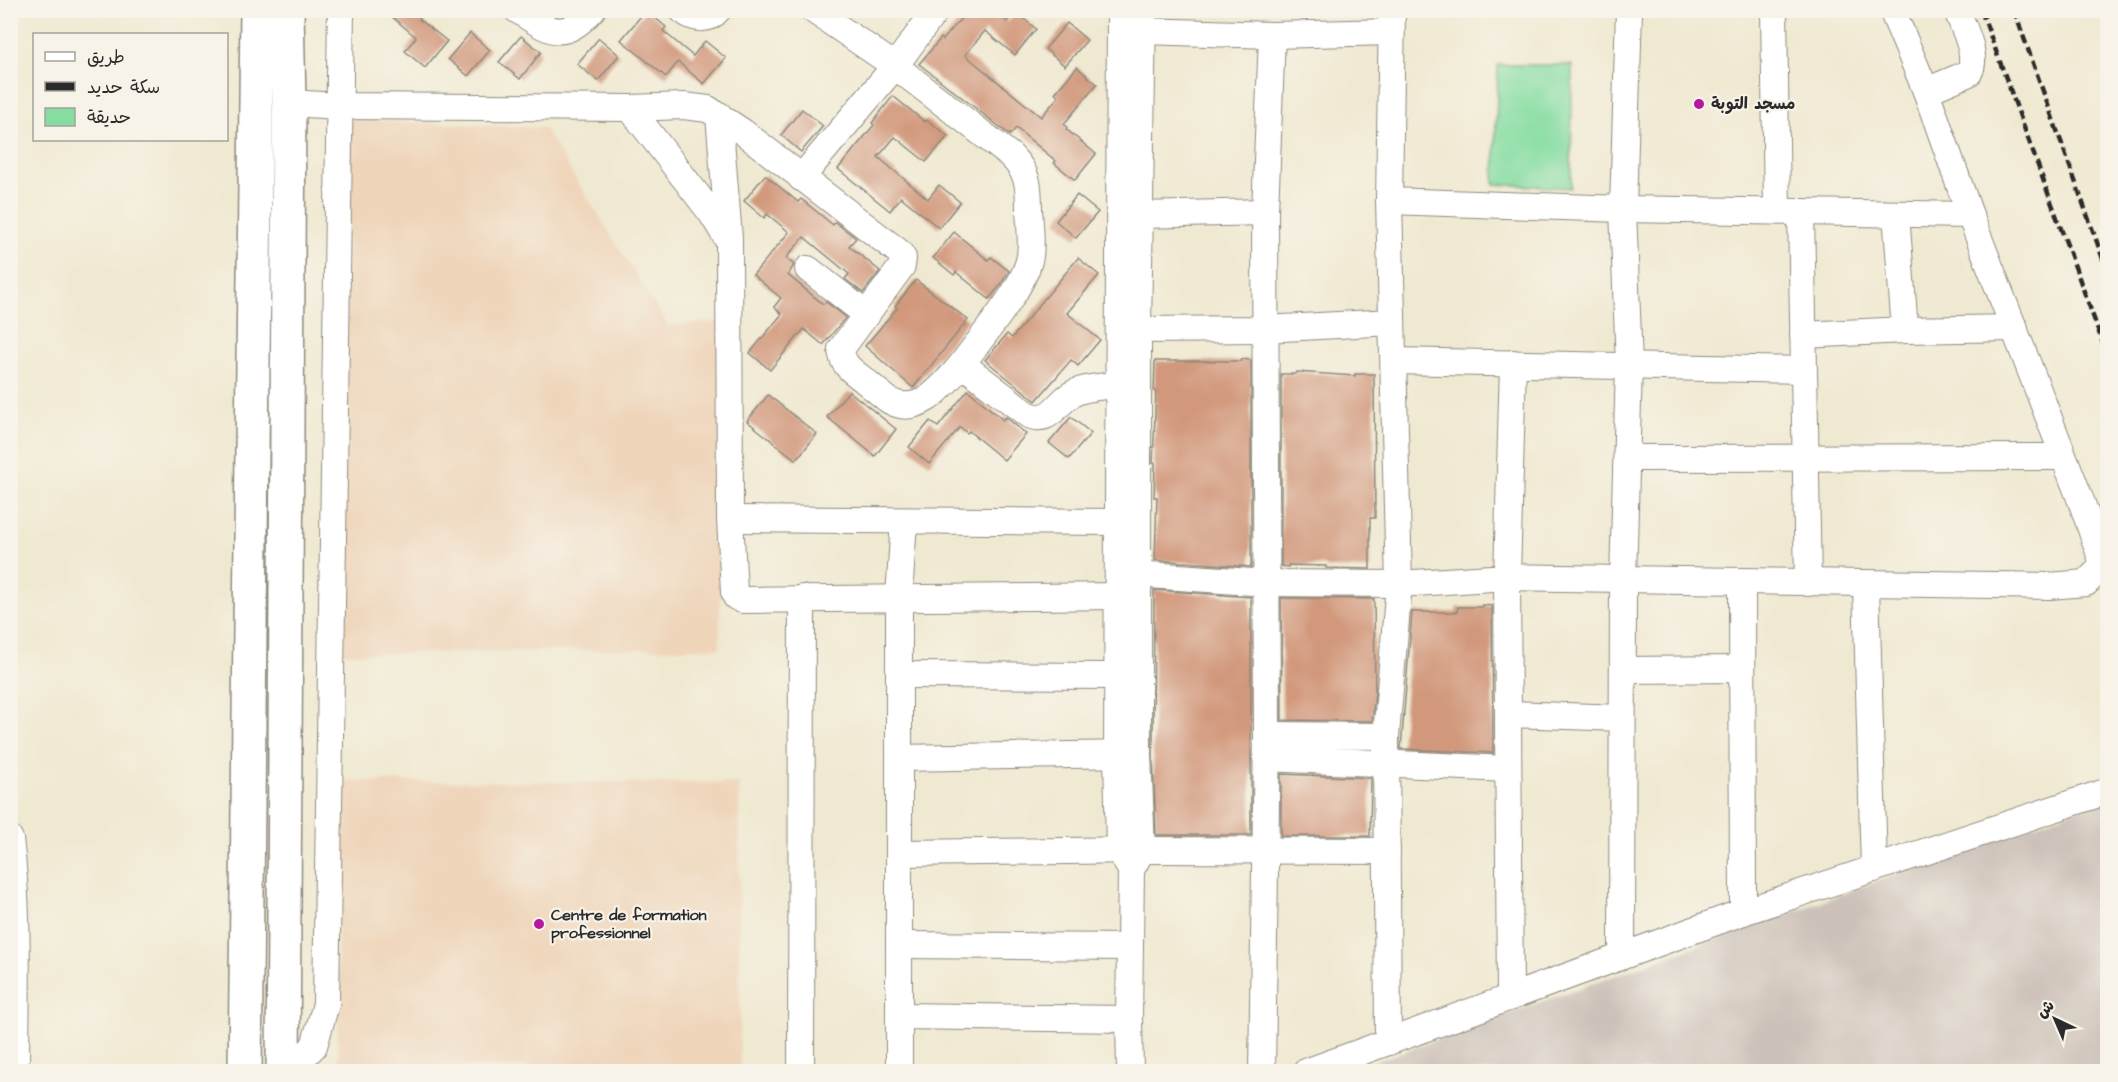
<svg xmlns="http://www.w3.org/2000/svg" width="2118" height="1082" viewBox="0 0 2118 1082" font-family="'Architects Daughter','Playpen Sans Arabic',sans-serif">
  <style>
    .built { fill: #efd6bb }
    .industrial { fill: #cdc2b9 }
    .green { fill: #85dda2; stroke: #588466; stroke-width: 1.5 }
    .building { fill: #d1987b }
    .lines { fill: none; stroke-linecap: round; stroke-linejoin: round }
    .minor-casing { stroke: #8e8a7e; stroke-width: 28 }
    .major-casing { stroke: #8e8a7e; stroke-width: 36 }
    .minor { stroke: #fff; stroke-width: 26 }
    .major { stroke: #fff; stroke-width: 33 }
    .rail { stroke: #2b2b2b; stroke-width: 4.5; stroke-dasharray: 9 4.5; stroke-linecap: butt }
    .poi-dot { fill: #b5179e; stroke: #f7f3e8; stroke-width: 2 }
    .labels { text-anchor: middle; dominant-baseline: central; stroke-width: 4.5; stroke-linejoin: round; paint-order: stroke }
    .poi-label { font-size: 16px; font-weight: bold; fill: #2b2b2b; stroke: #f7f3e8; text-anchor: start }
  </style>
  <rect width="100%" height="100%" fill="#f7f3e8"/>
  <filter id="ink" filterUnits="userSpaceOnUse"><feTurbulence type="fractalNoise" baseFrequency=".0167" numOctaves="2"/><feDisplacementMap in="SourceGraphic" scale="12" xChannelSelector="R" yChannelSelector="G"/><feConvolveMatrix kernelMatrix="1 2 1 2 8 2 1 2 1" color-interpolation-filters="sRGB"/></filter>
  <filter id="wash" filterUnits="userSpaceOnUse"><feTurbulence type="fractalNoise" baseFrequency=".008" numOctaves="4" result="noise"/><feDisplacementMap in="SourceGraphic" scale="24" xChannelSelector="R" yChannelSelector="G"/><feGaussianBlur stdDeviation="1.35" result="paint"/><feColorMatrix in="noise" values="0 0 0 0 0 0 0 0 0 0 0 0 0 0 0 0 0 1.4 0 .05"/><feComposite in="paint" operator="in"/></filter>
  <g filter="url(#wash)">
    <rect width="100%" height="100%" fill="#f0e9d2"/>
    <g class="built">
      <path d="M350,119l194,9 124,198 54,-5 -2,327 -380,6z"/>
      <path d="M338,781l401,2 1,286 -402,-4z"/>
    </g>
    <path class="industrial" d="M2107,799v272h-758z"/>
    <path class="green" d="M1498,65h74l-1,123 -77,-4z"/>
    <g id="blocks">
      <g class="building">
        <path d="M384,10h42l-7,9 28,22 -22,27 -20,-17 11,-14z"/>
        <path d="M646,10l20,17 -3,4 30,25 12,-15 21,17 -22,26 -26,-22 -12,15 -45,-37z"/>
        <path d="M968,10h25l14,12 9,-10 20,17 -21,26 -30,-24 -20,24 76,62 18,-21 -4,-3 22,-26 20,17 -33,40 3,3 -1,2 30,25 -21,26 -21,-17 2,-2 -40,-33 -6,7 -91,-71 22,-26 2,2z"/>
        <path d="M1067,23l20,17 -22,26 -20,-17z"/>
        <path d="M470,33l20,17 -22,26 -20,-17z"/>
        <path d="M521,36l20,16 -21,27 -21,-17z"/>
        <path d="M599,38l20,17 -21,26 -21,-17z"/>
        <path d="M893,96l32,26 2,-2 21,16 -22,26 -31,-25 -17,20 50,42 11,-14 21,17 -21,26 -38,-31 -11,14 -52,-42 36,-44 -2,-2z"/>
        <path d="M802,109l21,17 -22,26 -20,-17z"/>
        <path d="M765,175l33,27 3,-3 32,26 2,-3 21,16 -7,8 31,25 -17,22 -18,-14 4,-5 -45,-37 -18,21 8,7 -6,10 35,29 3,-2 20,15 -23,28 -19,-16 -34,41 -20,-17 32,-39 -8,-7 7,-9 -28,-23 36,-43 -22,-18 -3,4 -20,-17z"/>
        <path d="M1077,195l21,17 -22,26 -20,-17z"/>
        <path d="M954,232l34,28 3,-3 18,14 -9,15 -11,13 -33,-27 -2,3 -21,-17z"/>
        <path d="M1078,258l21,17 -32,38 33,27 -22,26 -7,-6 -35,41 -51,-41 22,-26 5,4z"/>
        <path d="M916,280l52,40 -55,68 -48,-42 32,-38 -2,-2z"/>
        <path d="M1241,359l10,1v207l-96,-7 2,-63h-3l1,-34h-2l3,-72h-2l1,-30h86z"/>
        <path d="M1296,372l59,4v-2h19l1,144h-5v51l-44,-1v-2l-38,-1v2l-7,-1v-192h15z"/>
        <path d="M968,390l35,30 3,-3 20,17 -22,26 -35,-29 -2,2 -7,-6 -31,37 -20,-17 21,-26 8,6z"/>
        <path d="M849,391l47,38 -21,27 -48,-39z"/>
        <path d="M768,395l49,39 -21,26 -49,-39z"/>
        <path d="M1071,417l20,16 -22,26 -20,-16z"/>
        <path d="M1154,590l97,7v238h-95l-3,-81z"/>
        <path d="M1281,598l93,1 1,92 -3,30 -90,-1z"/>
        <path d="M1482,605l10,1 1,147 -92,-4 11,-137h45l1,-5h24z"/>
        <path d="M1281,774l90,4 -1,58h-89z"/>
      </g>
    </g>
  </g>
  <g filter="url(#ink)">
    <use href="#blocks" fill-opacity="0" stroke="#8e8a7e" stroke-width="1.5"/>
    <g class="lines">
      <defs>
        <g id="minor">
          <path d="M517,10c32,20 45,34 75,0"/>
          <path d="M682,10c12,10 26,12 36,0"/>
          <path d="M813,10l82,56 116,90c18,18 18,30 18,54 1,15 3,32 1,46 -5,32 -49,81 -68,108"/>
          <path d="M1120,10l-3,745 2,95 12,20"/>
          <path d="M1774,10l3,201"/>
          <path d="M1142,31l130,4 119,-3"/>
          <path d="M1926,91l43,-18c10,-18 -6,-45 -12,-63"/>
          <path d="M289,103l50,3 291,2 54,-2 24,3 35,23 156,120 4,6 -1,8 -61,83c1,17 12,22 24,32 8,6 16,14 25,20 30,17 55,-18 72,-37l65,50c26,13 30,-17 52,-23 12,-4 26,-5 39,-6"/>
          <path d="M630,108l82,106 17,28 1,277 4,73 2,5 6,3 377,-4"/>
          <path d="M719,115l10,123"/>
          <path d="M801,178l94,-112 41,-56"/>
          <path d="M1389,201l234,8 347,6"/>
          <path d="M1801,212l7,371"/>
          <path d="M1896,214l9,116"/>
          <path d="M1139,215l126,-3"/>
          <path d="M808,269l59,46"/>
          <path d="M1138,330l127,-1 127,-7"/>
          <path d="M1803,335l102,-5 110,-2"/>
          <path d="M1394,361l409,9"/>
          <path d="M1627,458l436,-1"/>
          <path d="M730,519l388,3"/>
          <path d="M1119,573l148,10 132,1 108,-7 542,9 37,-3 15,-15v-10l-18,-52 -113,-291 -44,-124 -34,-81"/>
          <path d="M1742,582l1,330"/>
          <path d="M1866,584l8,285"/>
          <path d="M1623,670l119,-1"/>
          <path d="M900,675l218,1"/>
          <path d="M1508,714l114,4"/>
          <path d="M1267,735l119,1"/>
          <path d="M899,758l233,-4"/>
          <path d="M1266,758l242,11"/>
          <path d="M10,839c10,77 6,155 6,233"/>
          <path d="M899,853l243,-3 245,1"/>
          <path d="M899,945l230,2"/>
          <path d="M1622,956l1,-376 6,-215 -6,-156 6,-199"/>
          <path d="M1510,997l-3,-420 6,-214"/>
          <path d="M899,1016l230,3"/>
          <path d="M1388,1042l-2,-306 13,-152 -10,-383 3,-191"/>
          <path d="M288,1072l26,-26 12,-42 15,-994"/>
          <path d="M801,1072l1,-474"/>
          <path d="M899,1072v-475l5,-76"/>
          <path d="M1130,1072l-1,-53 2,-149 11,-20 -4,-96v-424l5,-320"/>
          <path d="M1262,1072l5,-337 -2,-523 7,-177"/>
          <path d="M1306,1072l437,-160 365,-121"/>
        </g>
        <g id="major">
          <path d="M245,1072l12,-1062"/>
          <path d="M283,1072l6,-969 -2,-93"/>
        </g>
      </defs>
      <use href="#minor" class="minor-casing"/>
      <use href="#major" class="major-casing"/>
      <use href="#minor" class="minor"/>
      <use href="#major" class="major"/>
      <g class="rail">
        <path d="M1981,10l127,347"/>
        <path d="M2014,10l94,263"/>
      </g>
    </g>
  </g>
  <g class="poi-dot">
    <circle cx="1699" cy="104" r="6"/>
    <circle cx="539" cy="924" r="6"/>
  </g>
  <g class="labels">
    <g class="poi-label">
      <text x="1711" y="104">مسجد التوبة</text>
      <text x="551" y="915">Centre de formation<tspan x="551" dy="18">professionnel</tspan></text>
    </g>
  </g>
  <rect width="2118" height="1082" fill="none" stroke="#f7f3e8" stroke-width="36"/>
  <rect x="33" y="33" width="195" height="108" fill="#f7f3e8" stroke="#a5a39c" stroke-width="1.5"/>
  <rect x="45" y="52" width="30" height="9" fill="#ffffff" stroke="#a5a39c" stroke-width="1.5"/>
  <text x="87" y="63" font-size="18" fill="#2b2b2b">طريق</text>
  <rect x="45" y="82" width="30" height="9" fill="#2b2b2b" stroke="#a5a39c" stroke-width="1.5"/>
  <text x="87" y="93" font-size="18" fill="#2b2b2b">سكة حديد</text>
  <rect x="45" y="108" width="30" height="18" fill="#85dda2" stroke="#a5a39c" stroke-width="1.5"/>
  <text x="87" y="123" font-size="18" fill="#2b2b2b">حديقة</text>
  <g transform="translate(2055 1019) rotate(316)" stroke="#f7f3e8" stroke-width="4.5" paint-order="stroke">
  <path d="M0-4.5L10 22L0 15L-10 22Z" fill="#2b2b2b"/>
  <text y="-9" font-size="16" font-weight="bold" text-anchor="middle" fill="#2b2b2b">ش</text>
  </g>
</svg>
